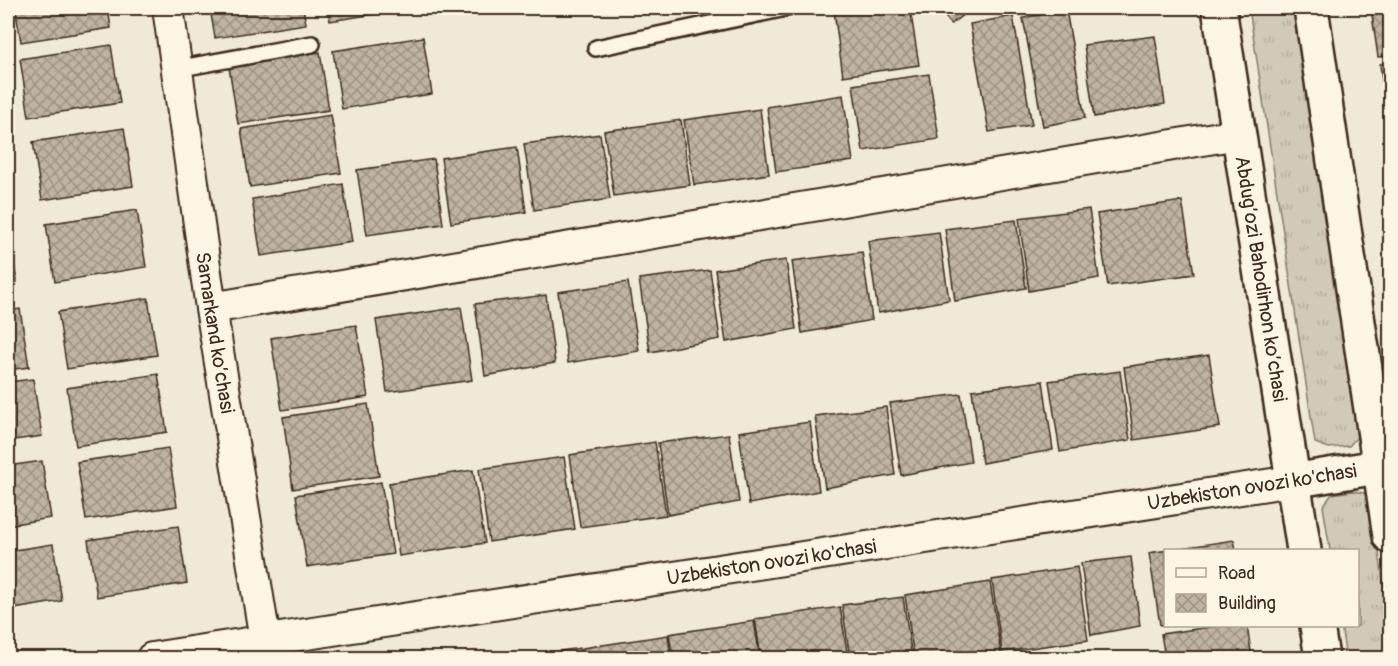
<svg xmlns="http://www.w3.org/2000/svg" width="1398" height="666" viewBox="0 0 1398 666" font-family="Pangolin,sans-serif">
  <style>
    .grass { fill: url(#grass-tufts); stroke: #867a6c; stroke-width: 1.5 }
    .building { fill: url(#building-cross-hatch); stroke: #3b2a1e; stroke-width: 1.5 }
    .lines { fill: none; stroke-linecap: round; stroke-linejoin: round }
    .service-casing { stroke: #3b2a1e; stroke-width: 20 }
    .minor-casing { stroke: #3b2a1e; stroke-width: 34 }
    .tertiary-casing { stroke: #3b2a1e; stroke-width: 38 }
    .secondary-casing { stroke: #3b2a1e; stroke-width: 38 }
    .service { stroke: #fcf5e5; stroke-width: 15 }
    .minor { stroke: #fcf5e5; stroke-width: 30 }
    .tertiary { stroke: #fcf5e5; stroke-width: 33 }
    .secondary { stroke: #fcf5e5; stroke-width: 33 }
    .labels { text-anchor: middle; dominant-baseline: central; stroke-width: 4.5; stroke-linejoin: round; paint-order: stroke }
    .street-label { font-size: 20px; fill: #3b2a1e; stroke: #fcf5e5 }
  </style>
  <defs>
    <pattern id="grass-tufts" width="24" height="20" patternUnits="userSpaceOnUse" patternTransform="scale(1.5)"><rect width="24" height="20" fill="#d2c9ba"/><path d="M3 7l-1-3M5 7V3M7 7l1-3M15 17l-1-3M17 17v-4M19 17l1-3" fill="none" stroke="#b5ad9f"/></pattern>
    <pattern id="building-cross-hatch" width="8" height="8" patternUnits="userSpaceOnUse" patternTransform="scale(1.5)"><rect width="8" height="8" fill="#beb3a4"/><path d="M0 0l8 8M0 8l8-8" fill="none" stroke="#9c9285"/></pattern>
  </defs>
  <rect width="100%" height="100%" fill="#f0e9d9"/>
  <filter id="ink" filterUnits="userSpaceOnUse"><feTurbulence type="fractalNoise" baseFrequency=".0167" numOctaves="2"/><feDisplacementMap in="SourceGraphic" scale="12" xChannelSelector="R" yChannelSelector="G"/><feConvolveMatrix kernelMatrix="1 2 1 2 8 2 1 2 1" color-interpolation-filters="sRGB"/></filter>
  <g filter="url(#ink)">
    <g class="grass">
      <path d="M1249,8h47l63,427 -10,11 -20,2 -14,-5z"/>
      <path d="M1353,491l11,2 8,11 18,125v29h-44l-5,-32h17v-76h-28l-7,-44 9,-12z"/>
    </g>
    <g class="building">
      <path d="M15,8h93l3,20 -90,14z"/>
      <path d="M210,8h93l3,16 -91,14z"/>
      <path d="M328,8h88l-86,13z"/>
      <path d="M858,8h52l9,57 -76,11 -9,-65z"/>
      <path d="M938,8h34l-21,16z"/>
      <path d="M1371,8h19v47l-12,2z"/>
      <path d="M1066,10l19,108 -42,8 -20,-108z"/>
      <path d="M1013,16l19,109 -43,7 -19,-108z"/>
      <path d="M1155,36l10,68 -71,13 -10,-72z"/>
      <path d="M423,37l9,57 -90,15 -9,-58z"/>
      <path d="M111,45l9,58 -91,14 -9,-58z"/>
      <path d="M320,52l9,58 -91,14 -9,-57z"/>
      <path d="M1390,62v74h-1l-9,-72z"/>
      <path d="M929,74l10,65 -76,12 -10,-66z"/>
      <path d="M843,95l10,66 -77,11 -9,-65z"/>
      <path d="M760,109l9,65 -75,11 -10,-65z"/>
      <path d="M331,115l10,58 -91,14 -9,-58z"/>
      <path d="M681,120l9,65 -76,11 -10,-65z"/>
      <path d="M124,128l9,58 -91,14 -9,-58z"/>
      <path d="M600,134l10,65 -76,11 -10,-66z"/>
      <path d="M517,147l9,65 -75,11 -10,-65z"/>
      <path d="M434,159l9,65 -76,11 -10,-65z"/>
      <path d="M343,184l9,58 -91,14 -9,-57z"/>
      <path d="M1182,201l12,73 -86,12 -11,-72z"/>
      <path d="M1089,209l10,69 -70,13 -10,-73z"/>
      <path d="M137,210l9,57 -91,15 -9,-58z"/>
      <path d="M1016,220l10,68 -71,13 -10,-72z"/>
      <path d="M8,224l9,58 -9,2z"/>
      <path d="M939,232l10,68 -71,13 -10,-72z"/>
      <path d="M862,252l10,68 -70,13 -10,-72z"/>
      <path d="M786,260l10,69 -70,13 -11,-72z"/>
      <path d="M710,270l10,69 -70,13 -11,-73z"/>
      <path d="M628,282l11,69 -71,12 -10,-71z"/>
      <path d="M546,295l9,68 -70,13 -10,-72z"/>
      <path d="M148,298l9,57 -90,14 -9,-57z"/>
      <path d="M461,307l11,73 -85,12 -11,-72z"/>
      <path d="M20,309l9,58 -21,3v-59z"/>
      <path d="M356,325l12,72 -86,13 -11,-72z"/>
      <path d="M1209,355l11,72 -86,13 -10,-73z"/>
      <path d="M1120,371l10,69 -70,12 -11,-71z"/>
      <path d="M158,374l9,58 -91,14 -9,-58z"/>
      <path d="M33,379l9,57 -34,5v-59z"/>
      <path d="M1043,381l10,69 -71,13 -10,-73z"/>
      <path d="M961,394l10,68 -70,13 -11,-72z"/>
      <path d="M368,404l11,72 -86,13 -10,-72z"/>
      <path d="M886,407l9,68 -70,13 -10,-72z"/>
      <path d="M810,422l9,69 -70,13 -10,-72z"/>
      <path d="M729,434l10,68 -71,13 -10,-72z"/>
      <path d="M655,442l11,73 -86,12 -10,-72z"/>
      <path d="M168,448l9,58 -91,14 -9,-58z"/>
      <path d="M564,457l11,72 -86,13 -10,-73z"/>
      <path d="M42,461l9,57 -43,7v-59z"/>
      <path d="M473,470l12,73 -86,13 -10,-73z"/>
      <path d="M381,482l12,72 -86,13 -11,-72z"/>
      <path d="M178,526l9,57 -90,14 -9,-57z"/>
      <path d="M1234,540l2,10h-70v74l-6,1 -11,-72z"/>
      <path d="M53,544l9,57 -54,9v-59z"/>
      <path d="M1131,557l9,69 -49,9 -10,-72z"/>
      <path d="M1077,567l11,73 -86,12 -10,-72z"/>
      <path d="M990,582l11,72 -31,4h-56l-9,-63z"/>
      <path d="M903,597l9,61h-62l-8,-53z"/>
      <path d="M840,607l8,51h-87l-6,-39z"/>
      <path d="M754,621l6,37h-87l-4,-24z"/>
      <path d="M1217,626h30l5,32h-87l-4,-24z"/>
      <path d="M668,635l3,23h-87l-1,-10z"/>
      <path d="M580,648l2,10h-69z"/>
    </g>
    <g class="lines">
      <defs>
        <g id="service">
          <path d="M596,48l190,-40"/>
          <path d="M176,69l136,-25"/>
        </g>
        <g id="minor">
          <path id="s1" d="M168,8l43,300 57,350"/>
          <path d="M211,308l1027,-174"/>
          <path id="s2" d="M152,658l1140,-177"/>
        </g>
        <path id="tertiary" d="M1292,481l98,-16"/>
        <g id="secondary">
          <path id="s3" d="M1219,8l85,542"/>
          <path d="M1311,8l79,528"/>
          <path d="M1317,626l5,32"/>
        </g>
      </defs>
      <use href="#service" class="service-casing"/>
      <use href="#minor" class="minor-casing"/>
      <use href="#tertiary" class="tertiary-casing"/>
      <use href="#secondary" class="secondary-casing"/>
      <use href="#service" class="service"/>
      <use href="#minor" class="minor"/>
      <use href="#tertiary" class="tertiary"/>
      <use href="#secondary" class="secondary"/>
    </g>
  </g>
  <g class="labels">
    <g class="street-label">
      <text stroke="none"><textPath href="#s3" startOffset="274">Abdug’ozi Bahodirhon ko’chasi</textPath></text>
      <text stroke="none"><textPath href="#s1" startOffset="328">Samarkand ko’chasi</textPath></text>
      <text transform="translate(1252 487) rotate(-9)">Uzbekiston ovozi ko'chasi</text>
      <text stroke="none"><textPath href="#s2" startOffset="627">Uzbekiston ovozi ko'chasi</textPath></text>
    </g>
  </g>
  <rect width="1398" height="666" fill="none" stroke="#fcf5e5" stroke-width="30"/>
  <rect x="15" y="15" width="1368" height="636" fill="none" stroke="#3b2a1e" stroke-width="2" filter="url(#ink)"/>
  <rect x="1164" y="549" width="195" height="78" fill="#fcf5e5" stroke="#afa495" stroke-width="1.5"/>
  <rect x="1176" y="568" width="30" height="9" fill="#fcf5e5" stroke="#afa495" stroke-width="1.5"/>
  <text x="1218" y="579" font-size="18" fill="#3b2a1e">Road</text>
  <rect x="1176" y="594" width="30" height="18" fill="url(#building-cross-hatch)" stroke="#afa495" stroke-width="1.5"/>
  <text x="1218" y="609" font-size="18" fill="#3b2a1e">Building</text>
</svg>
